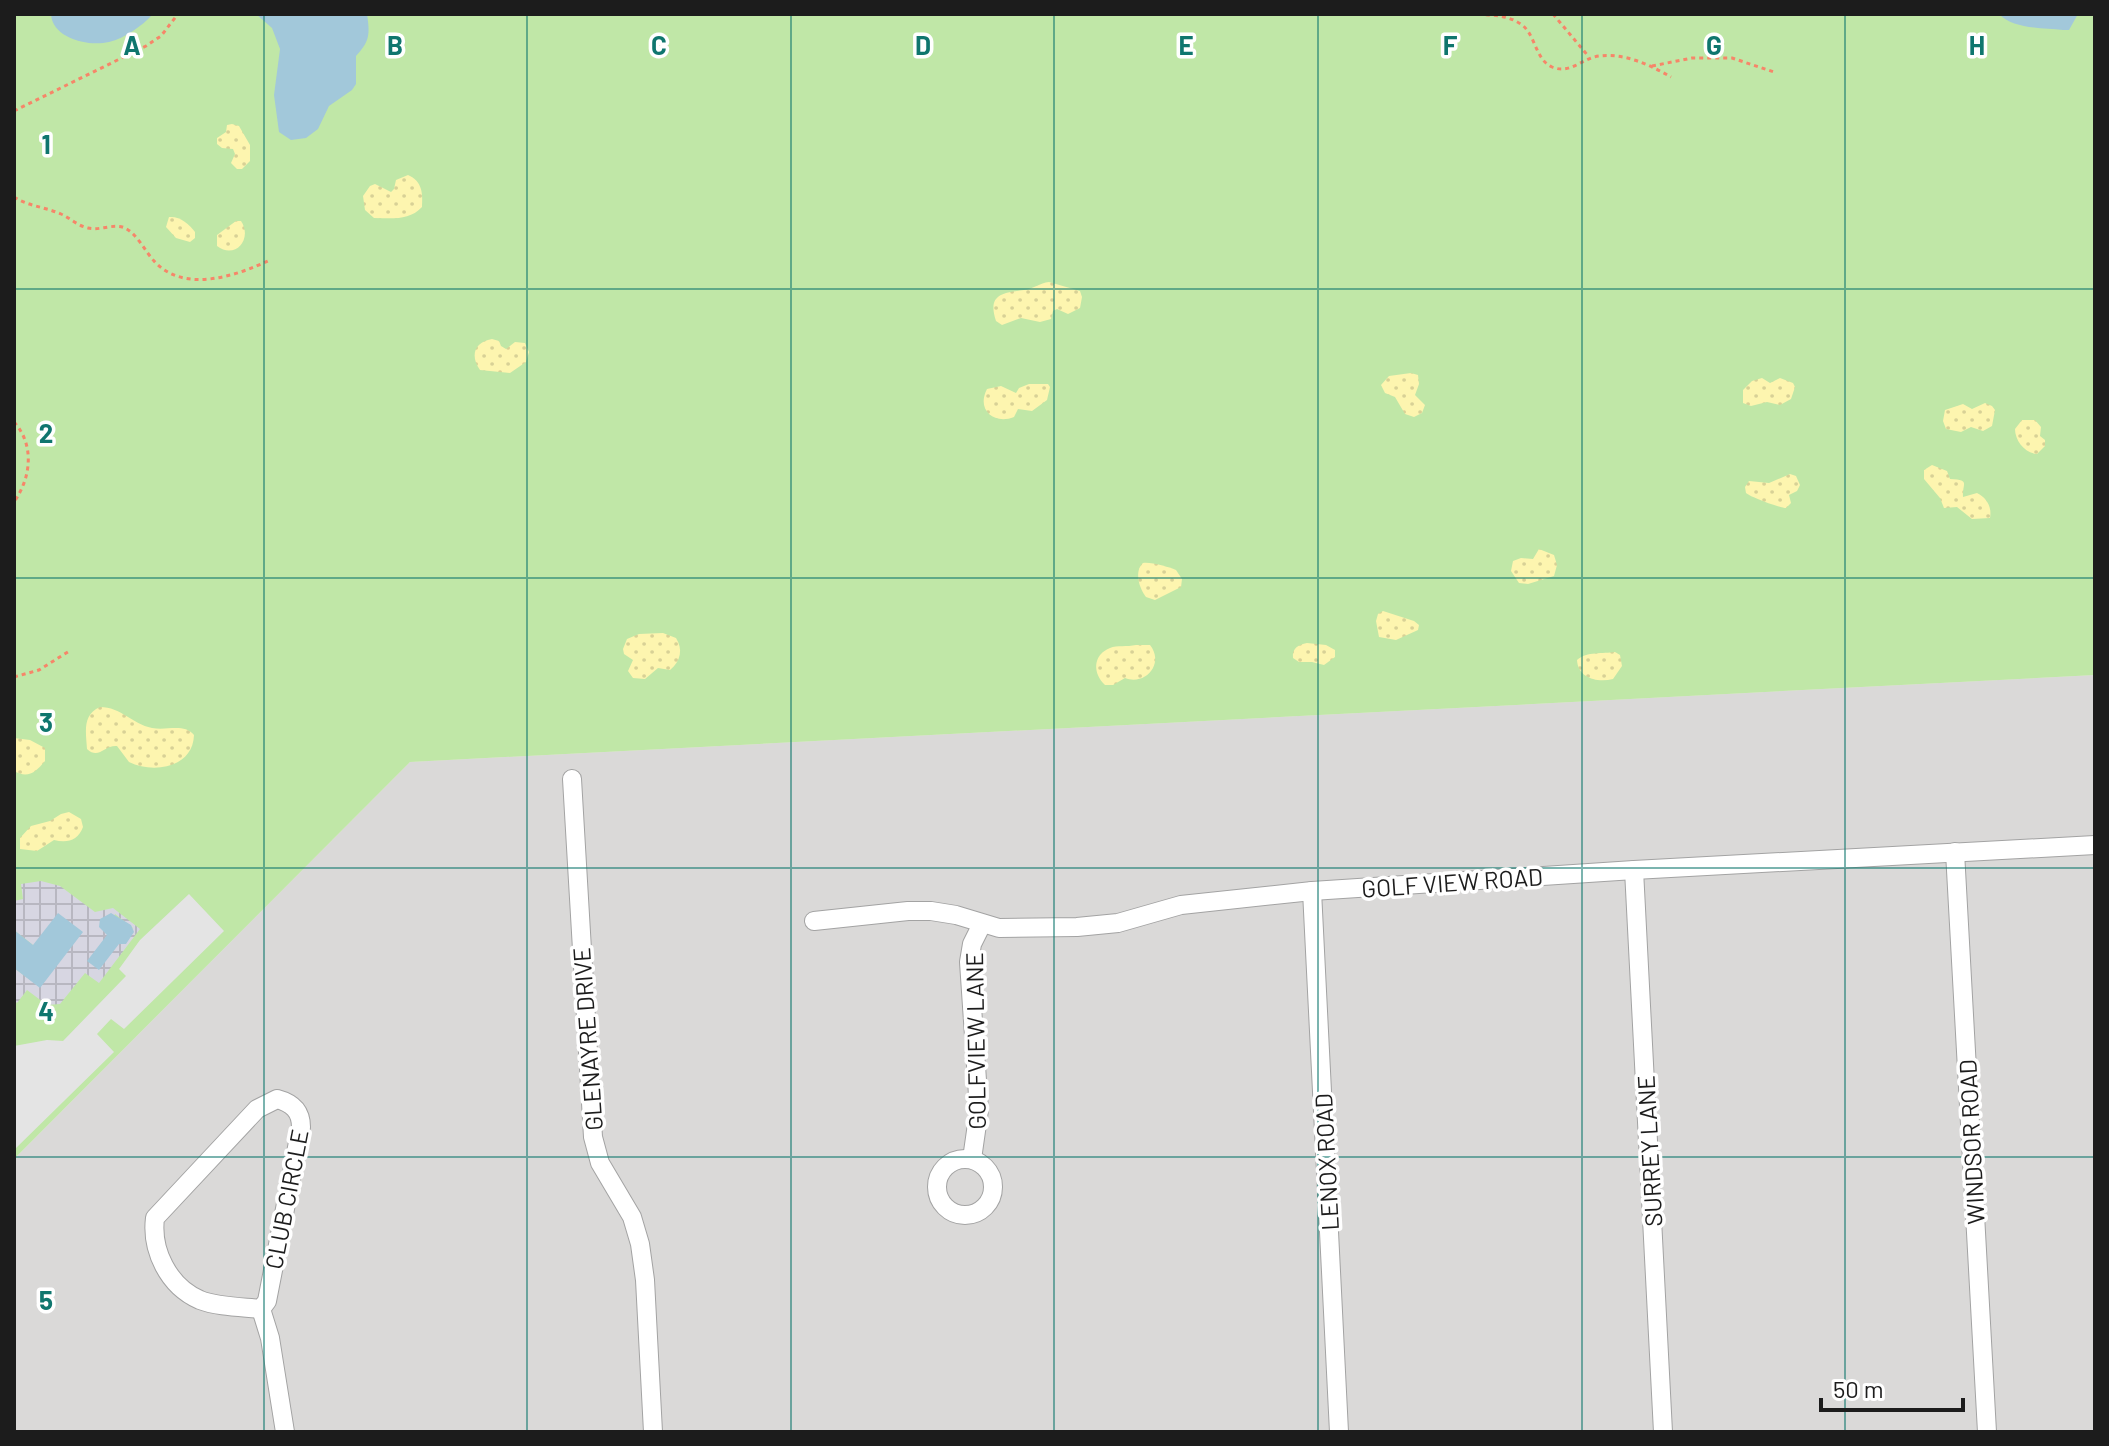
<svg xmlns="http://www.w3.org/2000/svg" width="2109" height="1446" viewBox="0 0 2109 1446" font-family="Barlow,sans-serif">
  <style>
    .residential { fill: #dad9d8 }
    .grass { fill: #c0e7a7 }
    .sand { fill: url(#sand-dots) }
    .parking { fill: #e4e4e4 }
    .plaza { fill: url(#plaza-grid); fill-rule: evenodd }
    .water { fill: #a2c8da }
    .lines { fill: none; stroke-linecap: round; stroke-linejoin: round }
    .street-casing { stroke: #a3a3a3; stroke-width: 20 }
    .path { stroke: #f68669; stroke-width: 3; stroke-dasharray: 4 4; stroke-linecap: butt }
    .street { stroke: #fff; stroke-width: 18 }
    .grid { fill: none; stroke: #0f766e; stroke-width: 2; stroke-opacity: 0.55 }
    .labels { text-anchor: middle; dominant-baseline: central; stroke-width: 7; stroke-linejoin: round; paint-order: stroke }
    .street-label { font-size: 24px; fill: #1c1c1c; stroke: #fff }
    .grid-label { font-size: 26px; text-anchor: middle; font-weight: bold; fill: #0f766e; stroke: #fff; stroke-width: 7; stroke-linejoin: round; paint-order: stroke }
  </style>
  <defs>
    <pattern id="sand-dots" width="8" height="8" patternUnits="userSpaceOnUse" patternTransform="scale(2)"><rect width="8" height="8" fill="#fdf5af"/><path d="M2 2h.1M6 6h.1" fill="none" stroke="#d8d196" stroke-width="1.8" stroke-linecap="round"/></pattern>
    <pattern id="plaza-grid" width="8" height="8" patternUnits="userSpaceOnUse" patternTransform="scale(2)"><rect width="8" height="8" fill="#d7d6e2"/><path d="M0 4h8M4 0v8" fill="none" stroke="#b8b7c1"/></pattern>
  </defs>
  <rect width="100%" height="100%" fill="#edeae1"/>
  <path class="residential" d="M2095,675v757h-2081v-273l396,-397z"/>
  <path class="grass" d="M14,14h2081v661l-1685,87 -396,397z"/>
  <g class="sand">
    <path d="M232,124l7,2 11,19v16l-8,8h-5l-6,-6 4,-9 -2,-5 -11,-1 -5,-4v-6l9,-6 1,-7z"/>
    <path d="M408,175c14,6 15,18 14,32 -13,14 -30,11 -48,11l-9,-8 -2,-14 7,-10 5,-2 16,8 3,-3 2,-9z"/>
    <path d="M169,217c11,-1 20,7 26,15v6l-5,4 -14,-4 -10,-11z"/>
    <path d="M236,221h5c12,18 -6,39 -24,25v-11z"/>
    <path d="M1049,282l31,9 2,6 -2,11 -12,6 -11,-5 -4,2 -2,8 -11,3 -19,-4 -19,7 -6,-4c-9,-27 7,-28 28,-31 9,-1 16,-7 25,-8z"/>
    <path d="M492,339l7,2 2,5 5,3 9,-7 10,1 4,9 -3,10 -16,11 -30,-3c-10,-14 -6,-28 12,-31z"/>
    <path d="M1411,373l7,2 1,9 -4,11 10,10 -3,8 -8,4 -9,-3 -10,-17 -10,-4 -4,-8 8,-9z"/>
    <path d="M1762,378l8,5 10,-5 13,5 2,4 -4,12 -11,6 -13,-3 -16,4 -8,-3v-13l9,-9z"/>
    <path d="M1029,384h19l2,3 -3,13 -15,11 -14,-2 -4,8c-20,8 -38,-7 -27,-28l14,-3 15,7 3,-5z"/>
    <path d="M1963,404l9,5 13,-6 7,3 3,4 -3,16 -9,5 -12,-4 -10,5 -15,-3 -3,-8 2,-11z"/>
    <path d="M2022,420h13l6,7 -1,9 5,4v6l-8,8c-12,-1 -22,-13 -22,-25z"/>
    <path d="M1932,465l15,6 3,8c21,1 12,4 13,18l14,-4c10,5 15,14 13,25l-18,1 -15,-12 -13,1 -4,-10 -16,-19v-9z"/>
    <path d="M1790,474l6,2 4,9 -3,6 -8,4 2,8 -5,5c-5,0 -34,-10 -40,-15l-1,-6 4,-6 20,2z"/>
    <path d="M1539,549l15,6 3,10 -3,11 -26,8 -9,-1 -8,-12 2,-10 8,-3 12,1z"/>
    <path d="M1143,563c9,-1 25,4 33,7l6,9 -1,8 -26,13 -9,-3c-7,-9 -12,-26 -3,-34z"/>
    <path d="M1383,611l31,10 5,4 -1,5 -22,10 -17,-3 -3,-16 2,-7z"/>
    <path d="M663,633l13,5c7,11 5,23 -6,32l-12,-2 -13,11 -12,-1 -5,-7 5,-11 -9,-6 -1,-5 4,-10 12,-5z"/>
    <path d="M1307,643l19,2 9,5v7l-11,8 -12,-3h-13l-6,-4c-1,-10 5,-13 14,-15z"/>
    <path d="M1136,645h14c15,19 -5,41 -25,33l-12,7h-8c-12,-11 -13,-30 5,-37 7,-3 17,-1 26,-3z"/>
    <path d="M1615,652l5,3 2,11 -9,13c-16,4 -35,-1 -36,-19 10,-9 26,-6 38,-8z"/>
    <path d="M100,707c21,0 32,17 52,21 15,3 32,-5 42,7 -1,33 -41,39 -65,27l-12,-16c-13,-1 -18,14 -30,3 -1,-17 -5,-34 13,-42z"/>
    <path d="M14,738l16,2 15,8v13c-9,11 -17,18 -31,10z"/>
    <path d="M69,812l12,7 2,8c-5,14 -16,16 -29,13l-17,11 -17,-2v-11l11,-12 19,-5 11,-7z"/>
  </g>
  <path class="parking" d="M189,894l35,37 -100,98 -13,-10 -14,15 17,18 -100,98v-104l33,-6 16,1 63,-65 -7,-7 21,-29z"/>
  <path class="plaza" d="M41,881l19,5 35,26 18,-4 27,21 -41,54 -14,-10 -25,31 -13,1 -20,-15 -10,13 -3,-3v-32l26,19 -7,-42 -19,-15v-29l9,-2 -2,-15zM115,914l18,14 -14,16 -12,-10z"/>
  <g class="water">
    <path d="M51,14h102c-11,12 -28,24 -44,28 -21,5 -57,-4 -58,-28z"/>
    <path d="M256,14h111c3,20 3,27 -11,42v28l-4,6 -23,16 -11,23 -12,9 -15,2 -12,-8 -5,-37 6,-46 -8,-21z"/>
    <path d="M1999,14h79l-9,16h-6c-20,-2 -50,-1 -64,-16z"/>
    <path d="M58,913l25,19 -43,56 -26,-20v-38l19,15z"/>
    <path d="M111,913l20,12 3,7 -8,12h-7l-20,26 -12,-9 20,-26 -8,-8 1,-8z"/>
  </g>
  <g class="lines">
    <defs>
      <g id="street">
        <path d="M572,779l21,358 7,26 32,54 8,27 5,36 8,152"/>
        <path d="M1955,852l32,580"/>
        <path d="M1634,870l29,562"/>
        <path d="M1312,891l27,541"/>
        <path d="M814,921l94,-10h23l25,4 43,13 78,-1 41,-4 63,-18 131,-14 322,-21 461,-25"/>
        <path d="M277,1099c15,4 24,12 24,28l-34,174 -6,8c-19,-2 -43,-2 -61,-9 -32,-14 -49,-50 -45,-82l102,-109z"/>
        <circle cx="965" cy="1187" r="28"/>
        <path d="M972,1159l7,-49 -10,-148 3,-18 10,-20"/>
        <path d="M261,1309l9,29 15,94"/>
      </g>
    </defs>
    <use href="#street" class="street-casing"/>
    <g class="path">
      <path d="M1470,14c16,1 35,0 49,9 17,9 15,36 33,44 19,8 31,-10 48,-11 25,-3 50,9 71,21"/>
      <path d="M1553,14l36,43"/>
      <path d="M1652,66l40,-8h40l42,14"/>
      <path d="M14,111l132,-65 15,-10 17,-22"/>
      <path d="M14,197c14,9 31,10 47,17 9,4 17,12 27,14 12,3 26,-5 37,0 12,6 20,23 29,33 30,33 82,15 116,-1"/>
      <path d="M14,422c21,23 17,56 0,80"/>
      <path d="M14,677l25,-7 32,-20"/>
    </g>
    <use href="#street" class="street"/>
  </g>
  <path class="grid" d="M264,14v1418M527,14v1418M791,14v1418M1054,14v1418M1318,14v1418M1582,14v1418M1845,14v1418M14,289h2081M14,578h2081M14,868h2081M14,1157h2081"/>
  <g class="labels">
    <g class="street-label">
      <text transform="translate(1452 882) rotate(-4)">GOLF VIEW ROAD</text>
      <text transform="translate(587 1039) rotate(-94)">GLENAYRE DRIVE</text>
      <text transform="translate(975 1041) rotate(-91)">GOLFVIEW LANE</text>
      <text transform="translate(1971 1142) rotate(-93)">WINDSOR ROAD</text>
      <text transform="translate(1649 1151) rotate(-93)">SURREY LANE</text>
      <text transform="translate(1326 1162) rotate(-93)">LENOX ROAD</text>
      <text transform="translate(286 1199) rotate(-79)">CLUB CIRCLE</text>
    </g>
  </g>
  <g class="grid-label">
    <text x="132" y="55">A</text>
    <text x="395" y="55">B</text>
    <text x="659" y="55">C</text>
    <text x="923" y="55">D</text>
    <text x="1186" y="55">E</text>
    <text x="1450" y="55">F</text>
    <text x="1714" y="55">G</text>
    <text x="1977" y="55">H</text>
    <text x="46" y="154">1</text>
    <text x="46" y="443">2</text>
    <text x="46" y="732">3</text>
    <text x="46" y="1021">4</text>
    <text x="46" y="1310">5</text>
  </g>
  <rect width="2109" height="1446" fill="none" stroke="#1c1c1c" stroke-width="32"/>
  <path d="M1821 1398v12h142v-12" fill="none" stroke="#1c1c1c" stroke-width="4"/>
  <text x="1833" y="1398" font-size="24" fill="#1c1c1c" stroke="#ffffff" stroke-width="6" paint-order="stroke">50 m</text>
</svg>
